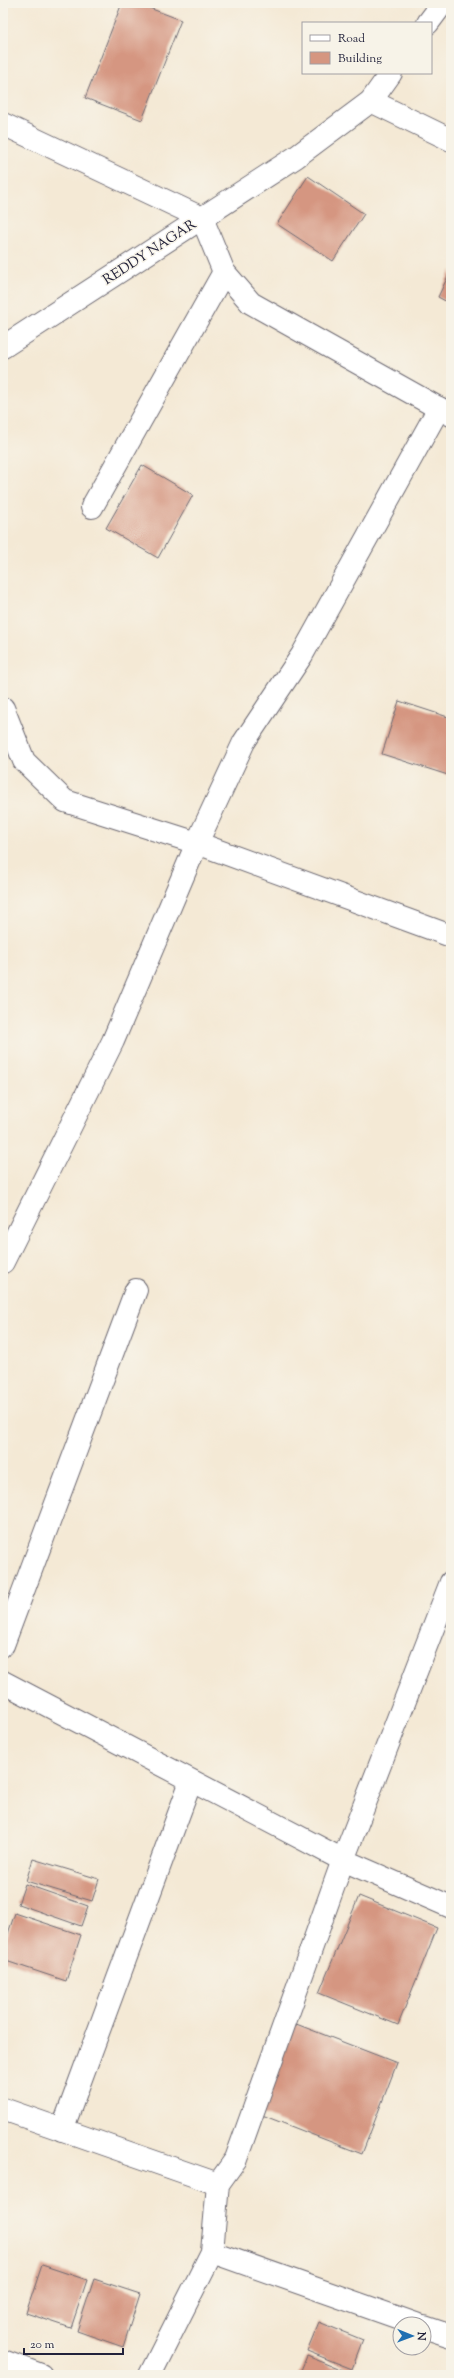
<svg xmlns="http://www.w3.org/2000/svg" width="454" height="2378" viewBox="0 0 454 2378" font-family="'Sorts Mill Goudy',serif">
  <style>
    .building { fill: #d59681 }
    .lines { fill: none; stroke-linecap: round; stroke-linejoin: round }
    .street-casing { stroke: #6c6871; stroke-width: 24 }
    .street { stroke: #fff; stroke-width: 22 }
    .labels { text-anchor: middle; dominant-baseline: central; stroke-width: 3; stroke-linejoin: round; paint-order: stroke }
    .street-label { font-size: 14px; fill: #22223b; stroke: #f7f3e8 }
  </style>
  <rect width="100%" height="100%" fill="#f7f3e8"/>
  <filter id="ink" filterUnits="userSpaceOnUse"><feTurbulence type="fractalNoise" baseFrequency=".025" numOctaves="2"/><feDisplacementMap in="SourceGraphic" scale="8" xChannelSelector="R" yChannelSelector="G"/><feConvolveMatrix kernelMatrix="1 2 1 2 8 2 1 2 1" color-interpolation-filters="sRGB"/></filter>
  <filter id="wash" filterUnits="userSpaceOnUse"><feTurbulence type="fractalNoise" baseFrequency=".012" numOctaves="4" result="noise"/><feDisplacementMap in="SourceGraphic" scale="16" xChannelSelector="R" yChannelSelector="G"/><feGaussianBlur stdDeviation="0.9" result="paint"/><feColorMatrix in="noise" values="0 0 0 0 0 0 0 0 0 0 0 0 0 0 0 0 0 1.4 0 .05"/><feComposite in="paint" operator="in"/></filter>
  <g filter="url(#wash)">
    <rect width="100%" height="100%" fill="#f4e9d5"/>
    <g id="blocks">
      <g class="building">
        <path d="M122,3h14l45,17 -39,100 -57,-22z"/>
        <path d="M308,176l56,38 -31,47 -56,-37z"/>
        <path d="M451,270v34l-13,-7z"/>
        <path d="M142,465l51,30 -35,63 -52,-30z"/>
        <path d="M399,701l52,17v58l-69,-22z"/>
        <path d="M33,1859l66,20 -7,22 -66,-20z"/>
        <path d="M25,1884l63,22 -7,20 -63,-22z"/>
        <path d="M359,1896l78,32 -39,97 -79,-32z"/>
        <path d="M15,1913l66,22 -15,46 -63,-21v-12z"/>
        <path d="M291,2022l106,41 -35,91 -105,-41z"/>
        <path d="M42,2265l45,15 -16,48 -45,-15z"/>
        <path d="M94,2279l46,15 -17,53 -46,-16z"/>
        <path d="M319,2322l44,18 -11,29 -45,-18z"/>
        <path d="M307,2356l43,17 -1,2h-50z"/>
      </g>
    </g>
  </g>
  <g filter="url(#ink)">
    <use href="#blocks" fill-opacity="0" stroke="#6c6871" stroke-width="1"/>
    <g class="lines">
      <defs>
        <g id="street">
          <path d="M428,23l15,-20"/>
          <path d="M371,101l80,39"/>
          <path d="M3,124l199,94 22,54 27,31 200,112"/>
          <path d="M3,347l293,-190 75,-56 20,-28"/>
          <path d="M92,507l132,-235"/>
          <path d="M3,708l21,53 41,40 132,42 254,93"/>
          <path d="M3,1262l110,-221 84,-198 47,-101 58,-87 137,-247"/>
          <path d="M3,1645l133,-355"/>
          <path d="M3,1682l340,178 108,47"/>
          <path d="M3,2109l215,75"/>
          <path d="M62,2130l129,-349"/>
          <path d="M212,2252l204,72"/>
          <path d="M424,2327l27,9"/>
          <path d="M3,2361l38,14"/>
          <path d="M150,2375l62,-123 6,-68 18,-25 107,-299 108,-278"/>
        </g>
      </defs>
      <use href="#street" class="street-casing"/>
      <use href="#street" class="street"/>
    </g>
  </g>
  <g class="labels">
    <g class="street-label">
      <text transform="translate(150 253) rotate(-33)">REDDY NAGAR</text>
    </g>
  </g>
  <rect width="454" height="2378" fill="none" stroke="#f7f3e8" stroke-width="16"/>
  <rect x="302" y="22" width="130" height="52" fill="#f7f3e8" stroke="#a29fa3"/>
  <rect x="310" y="35" width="20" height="6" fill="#ffffff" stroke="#a29fa3"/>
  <text x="338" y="42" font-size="12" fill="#22223b">Road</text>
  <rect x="310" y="52" width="20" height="12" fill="#d59681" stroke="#a29fa3"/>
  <text x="338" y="62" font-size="12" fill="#22223b">Building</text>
  <g transform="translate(412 2336) rotate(91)"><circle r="19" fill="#f7f3e8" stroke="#a29fa3"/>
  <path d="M0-3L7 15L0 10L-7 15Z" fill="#1f6fb2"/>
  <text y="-6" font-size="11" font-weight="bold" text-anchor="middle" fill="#22223b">N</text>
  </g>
  <path d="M24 2348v6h99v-6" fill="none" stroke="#22223b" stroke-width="2"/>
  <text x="30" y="2348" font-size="12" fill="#22223b" stroke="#f7f3e8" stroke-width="3" paint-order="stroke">20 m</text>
</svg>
